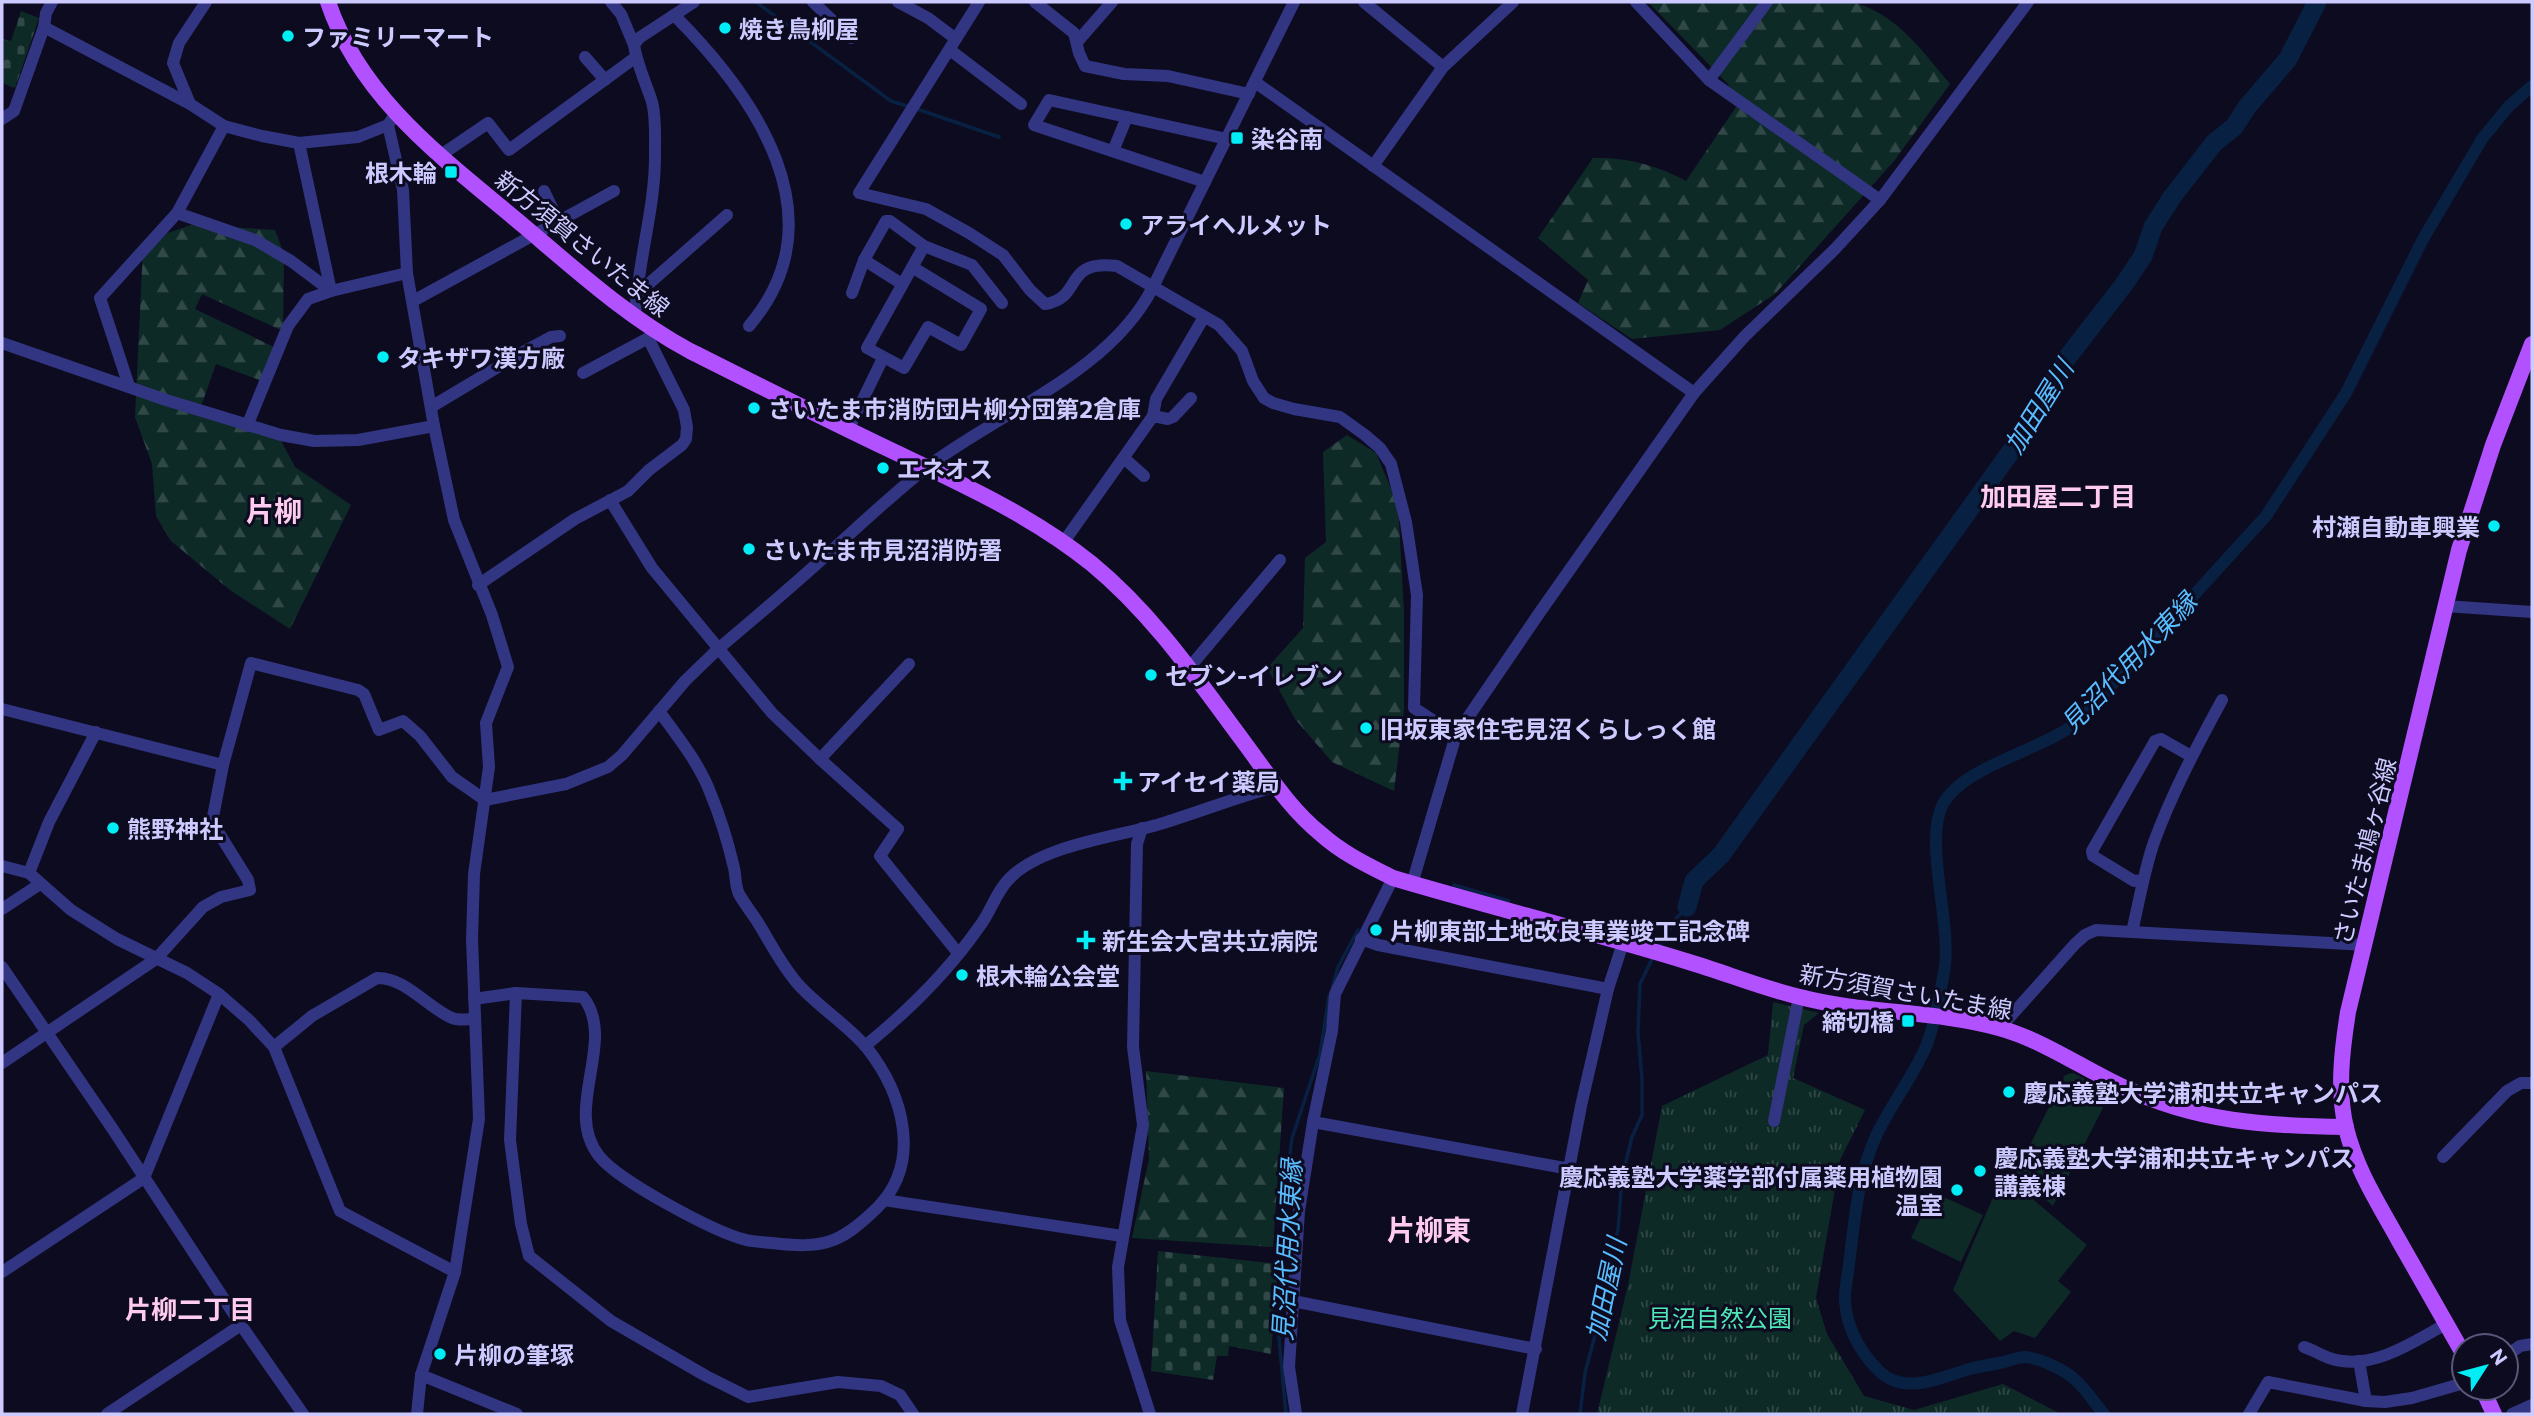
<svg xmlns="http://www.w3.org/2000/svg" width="2534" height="1416" viewBox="0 0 2534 1416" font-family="Commissioner,'Noto Sans JP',sans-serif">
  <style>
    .grass { fill: url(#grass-tufts) }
    .forest { fill: url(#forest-firs) }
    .cemetery { fill: url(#cemetery-stones) }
    .garden { fill: #0e2a27 }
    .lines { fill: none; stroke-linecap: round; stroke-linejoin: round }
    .stream { stroke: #082142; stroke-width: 3.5 }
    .canal { stroke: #082142; stroke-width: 12 }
    .river { stroke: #082142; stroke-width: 19 }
    .minor { stroke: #323582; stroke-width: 12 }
    .major { stroke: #b251ff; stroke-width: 16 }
    .poi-dot { fill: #00edf5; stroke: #0d0b20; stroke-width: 2.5 }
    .labels { text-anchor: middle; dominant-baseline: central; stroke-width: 6; stroke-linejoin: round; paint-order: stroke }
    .poi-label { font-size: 24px; font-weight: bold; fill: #cccaff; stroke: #0d0b20; text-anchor: start }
    .street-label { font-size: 24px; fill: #cccaff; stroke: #0d0b20 }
    .park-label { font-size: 24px; fill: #4ee7b6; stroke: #0d0b20 }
    .water-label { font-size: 26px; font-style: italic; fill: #58bdff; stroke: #0d0b20 }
    .neighbourhood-label { font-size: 26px; font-weight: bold; fill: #ffccf0; stroke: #0d0b20 }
    .quarter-label { font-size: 28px; font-weight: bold; fill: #ffccf0; stroke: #0d0b20 }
  </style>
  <defs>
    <pattern id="grass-tufts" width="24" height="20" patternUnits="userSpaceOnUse" patternTransform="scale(1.75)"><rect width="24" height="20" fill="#0e2a27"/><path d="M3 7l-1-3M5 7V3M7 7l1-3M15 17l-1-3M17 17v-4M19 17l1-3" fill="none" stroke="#304847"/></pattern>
    <pattern id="forest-firs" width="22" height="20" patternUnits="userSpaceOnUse" patternTransform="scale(1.75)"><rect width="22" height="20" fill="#0e2a27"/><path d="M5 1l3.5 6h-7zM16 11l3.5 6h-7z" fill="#304847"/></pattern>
    <pattern id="cemetery-stones" width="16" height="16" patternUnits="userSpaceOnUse" patternTransform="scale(1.75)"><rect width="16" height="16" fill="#0e2a27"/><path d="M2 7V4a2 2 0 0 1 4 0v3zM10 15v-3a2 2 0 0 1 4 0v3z" fill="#304847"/></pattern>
  </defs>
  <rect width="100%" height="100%" fill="#0d0b20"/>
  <path class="grass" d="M1773,1002l46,11 -15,12 -11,53 72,32 -25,50 -24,138 11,36 37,62 50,14 89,-26 58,30h-464l31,-129 34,-179 106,-51z"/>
  <g class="forest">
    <path d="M1648,2h205c45,13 68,48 97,82l-56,77 -119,133 -55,36 -88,9 -54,-36 10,-23 -50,-42 55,-80c33,-1 64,7 93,23l50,-74 -8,-23z"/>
    <path d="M191,225l84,5 9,24 -1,77 -81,-37 -7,15 81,39 -14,33 -46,-17 -17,48 80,25 16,30 56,38 -61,124 -60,-39 -59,-49 -15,-25 -4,-52 -17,-47 8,-170 19,-12z"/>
    <path d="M1347,435l29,18 22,52 6,107v97l-10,82 -62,-29 -37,-43 -28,-51 36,-40 2,-70 21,-16 -3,-90z"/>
    <path d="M1146,1071l138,17 -11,159 -141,-9 17,-79z"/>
  </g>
  <g class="cemetery">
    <path d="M21,11l18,7 -24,70 -13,-5v-44l9,2z"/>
    <path d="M1158,1251l120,13 -7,90 -42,-8 -1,10h-11l-4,24 -62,-9z"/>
  </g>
  <g class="garden">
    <path d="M2073,1073l38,19 -58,114 -37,-33 49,-98z"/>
    <path d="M2003,1174l84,71 -29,36 13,11 -36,46 -21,-7 -14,10 -47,-51z"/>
    <path d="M1933,1192l50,23 -22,47 -50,-24z"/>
  </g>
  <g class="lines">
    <g class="stream">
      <path d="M756,2l135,99 19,6"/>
      <path d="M917,109l82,28"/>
      <path d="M1454,885l55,16"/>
      <path d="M1573,920l88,24"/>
      <path d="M1660,945l14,-24 13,-14"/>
      <path d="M1332,988l6,-21 20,-37"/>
      <path d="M1286,1414l-7,-75 3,-124 10,-77 28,-84 9,-58"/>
      <path d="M1580,1414l5,-41 13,-49 9,-55 11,-39 4,-52 10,-41 10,-22v-35l-4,-48 2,-48 12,-25"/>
    </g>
    <path class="canal" d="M2104,1414c-10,-11 -19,-27 -31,-36 -10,-9 -34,-20 -48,-21 -6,0 -14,3 -21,5 -10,2 -20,4 -31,6 -30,8 -67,29 -94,3 -19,-19 -32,-43 -34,-70 -1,-11 3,-25 4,-36 5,-42 9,-90 27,-129 15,-32 38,-60 51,-92 8,-22 13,-49 17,-72 9,-45 -21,-131 -1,-168 21,-39 100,-53 137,-84l186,-204 80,-123 77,-154 59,-100 27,-33 23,-20"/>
    <path class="river" d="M1687,907l7,-26 27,-26 301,-419 45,-78 58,-75 18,-27 10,-29 19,-30 42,-54 20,-16 13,-20 41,-48 29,-57"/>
    <g class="minor">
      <path d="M611,2l10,12 13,31"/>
      <path d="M813,2l38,36"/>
      <path d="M898,2l30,16 28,21"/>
      <path d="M979,2l-120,191 67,16 43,24 34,22 27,35 15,14c40,-7 16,-44 72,-38l102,59 23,26 11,30 11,17 9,5 21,6 46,8 25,18 15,13 11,16 15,58 11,73 -3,113 42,27"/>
      <path d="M1035,2l39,31 5,20 6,13 39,8 44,2 81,18"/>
      <path d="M1364,2l79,65"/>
      <path d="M1636,2l73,78 171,120"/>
      <path d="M674,15c81,81 167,203 75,311"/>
      <path d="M44,27l146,77 34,22 38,10 37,7 59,-6 30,-12 4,-6"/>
      <path d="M1077,42l35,-40"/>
      <path d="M950,50l71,54"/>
      <path d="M585,57l20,23"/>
      <path d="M1709,80l58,-78"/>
      <path d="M1255,82l439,311"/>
      <path d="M190,104l-17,-41 6,-20 27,-41"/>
      <path d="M2,119l12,-8 30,-84 2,-14 6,-11"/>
      <path d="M388,125l15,65 4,83 27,153 20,94 38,95 16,52 -22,56 3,44 -15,107 -2,65 7,180 -24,153 -34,103 -4,39"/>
      <path d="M1113,151l14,-34"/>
      <path d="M441,155l47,-32 21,27 127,-93"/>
      <path d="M1373,166l70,-99 70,-65"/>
      <path d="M1205,182l-171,-57 15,-25 178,39"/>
      <path d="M544,191l15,31"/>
      <path d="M177,213l78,27 36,21 40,30 76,-18"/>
      <path d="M864,260l38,24"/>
      <path d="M912,267l69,42 -20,36 -33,-18 -24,41 -37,-20 57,-102"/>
      <path d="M852,293l12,-33 22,-39h4l34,25 48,19 30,38"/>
      <path d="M636,295l91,-80"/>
      <path d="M413,301l201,-110"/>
      <path d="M635,318c2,-56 21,-110 20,-167 0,-15 1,-34 -3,-49 -6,-19 -15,-37 -18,-57l5,-7 55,-36"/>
      <path d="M2,343l164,57 115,35 33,6 44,-1 76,-14"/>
      <path d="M583,373l71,-38"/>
      <path d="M129,386l-29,-88 77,-85 47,-87"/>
      <path d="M431,407l92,-55 28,-15 9,-1"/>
      <path d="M1153,416l3,-17 48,-82"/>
      <path d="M247,426l41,-100 20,-27 23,-8 -32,-148"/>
      <path d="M848,430l35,-72"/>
      <path d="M1125,459l19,17"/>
      <path d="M610,500l42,68 120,145 48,46 78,70 -18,27 78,97"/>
      <path d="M1063,543l90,-127 15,3 5,-2 18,-19"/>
      <path d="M478,585l97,-66 53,-28 21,-21 33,-25 4,-6 1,-12 -3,-17 -36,-72"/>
      <path d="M2445,606l87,6"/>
      <path d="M1189,668l91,-108"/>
      <path d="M2,709l221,56"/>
      <path d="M820,759l89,-95"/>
      <path d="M1142,828l-5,16 -4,203 10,78 -25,142 2,53 30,94"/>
      <path d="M2,866l27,7 42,37 46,29 70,34 32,21 30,26 25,27 66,164 115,61"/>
      <path d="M29,873l20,-51 47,-90"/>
      <path d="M2143,880l-9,1 -41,-25 -1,-5 63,-110 6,-2 30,17"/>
      <path d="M1412,884l44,-149 84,-123 154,-219 51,-57 90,-87 45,-49 148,-198"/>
      <path d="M2,909l38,-25"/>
      <path d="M2132,932c7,-30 12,-61 22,-90 18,-49 43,-96 68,-142"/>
      <path d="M1361,939l17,6 230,44 15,-46"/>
      <path d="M2,967l110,161 129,197 62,89"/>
      <path d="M516,993l-6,147 11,84 8,32 82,65 95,55 42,21 90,-15 43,4 19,9 13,19"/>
      <path d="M474,999l42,-6 67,4c35,44 -21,112 16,159 20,25 115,76 147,84 8,2 18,2 26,3 51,6 68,1 105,-35 46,-46 26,-114 -10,-160 -20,-24 -49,-41 -70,-65 -17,-20 -27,-41 -40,-62 -6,-9 -13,-18 -18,-27 -4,-8 -3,-18 -5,-26 -6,-26 -14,-52 -24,-76 -11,-29 -33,-56 -51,-81"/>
      <path d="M2000,1028l75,-84 10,-9 11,-5 269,15"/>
      <path d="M865,1046c43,-35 82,-73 114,-119 12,-15 17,-36 31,-49 32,-33 107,-41 150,-54 39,-12 77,-27 117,-38"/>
      <path d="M274,1047l38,-31 65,-38c28,-1 51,30 75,40 7,3 16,1 23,1"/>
      <path d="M2,1063l154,-104 47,-52 18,-10 29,-7 -2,-10 -36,-58 11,-57 28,-102 107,27 6,4 15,36 24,-9 17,15 32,41 33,23 81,-16 42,-17 14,-12 63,-74 33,-32c38,-32 76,-64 113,-98 31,-28 63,-58 96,-84 74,-56 183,-95 226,-180l141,-285"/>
      <path d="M1774,1121l25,-124"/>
      <path d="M1313,1122l257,47"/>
      <path d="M2443,1157l64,-66 14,-8h11"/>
      <path d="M884,1200l238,36"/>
      <path d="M2,1272l142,-94 75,-184"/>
      <path d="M1293,1301l243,48"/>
      <path d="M2304,1347c9,3 17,8 25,11 42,14 82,-15 117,-34"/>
      <path d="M2506,1356l14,-10 12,-2"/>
      <path d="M2359,1361l7,40"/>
      <path d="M421,1375l96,39"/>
      <path d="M107,1414l134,-89"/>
      <path d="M1296,1414l-7,-47 10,-156 14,-89 19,-91 3,-37 58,-116"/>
      <path d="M1522,1414l59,-308 27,-117"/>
      <path d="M2249,1414l19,-32 98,19 19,1 27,-4 52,-15"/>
      <path d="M2512,1414l20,-9"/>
    </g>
    <g class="major">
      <path d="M328,2c33,99 120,160 197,225 53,45 104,91 165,124 64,32 127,64 190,94 73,35 149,68 212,119 62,51 107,118 154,181 23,31 45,65 75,89 21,19 46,31 72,44 98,29 198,54 296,84 37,11 73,26 111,35 65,17 134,13 199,31 44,12 83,40 124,59 74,35 143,39 223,40"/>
      <path d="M2464,1355c-22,-39 -44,-77 -66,-116 -20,-36 -42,-70 -52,-111 -9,-38 -4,-78 2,-116l111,-462 34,-105 39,-101"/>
      <path d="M2482,1388l12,26"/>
    </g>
  </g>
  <g class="poi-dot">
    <circle cx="725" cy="28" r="7"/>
    <circle cx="288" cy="36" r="7"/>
    <rect x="1230" y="131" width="14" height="14" rx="3.5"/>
    <rect x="444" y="165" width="14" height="14" rx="3.5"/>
    <circle cx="1126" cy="224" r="7"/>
    <circle cx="383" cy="357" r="7"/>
    <circle cx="754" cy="408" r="7"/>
    <circle cx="883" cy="468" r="7"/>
    <circle cx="2494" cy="526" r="7"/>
    <circle cx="749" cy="549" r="7"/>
    <circle cx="1151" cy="675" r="7"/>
    <circle cx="1366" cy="728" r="7"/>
    <path d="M1119.5 770.5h7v7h7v7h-7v7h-7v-7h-7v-7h7z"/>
    <circle cx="113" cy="828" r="7"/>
    <circle cx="1376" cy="930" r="7"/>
    <path d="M1082.5 929.5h7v7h7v7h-7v7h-7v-7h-7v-7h7z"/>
    <circle cx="962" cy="975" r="7"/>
    <rect x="1901" y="1014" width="14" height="14" rx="3.5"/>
    <circle cx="2009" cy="1092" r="7"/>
    <circle cx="1980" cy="1171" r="7"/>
    <circle cx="1957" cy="1190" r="7"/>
    <circle cx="440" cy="1354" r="7"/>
  </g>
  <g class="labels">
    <g class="poi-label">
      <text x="739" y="28">焼き鳥柳屋</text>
      <text x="302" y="36">ファミリーマート</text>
      <text x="1251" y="138">染谷南</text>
      <text x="437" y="172" text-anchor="end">根木輪</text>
      <text x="1140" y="224">アライヘルメット</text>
      <text x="397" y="357">タキザワ漢方廠</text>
      <text x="768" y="408">さいたま市消防団片柳分団第2倉庫</text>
      <text x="897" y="468">エネオス</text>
      <text x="2480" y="526" text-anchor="end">村瀬自動車興業</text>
      <text x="763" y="549">さいたま市見沼消防署</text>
      <text x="1165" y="675">セブン-イレブン</text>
      <text x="1380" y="728">旧坂東家住宅見沼くらしっく館</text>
      <text x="1137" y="781">アイセイ薬局</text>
      <text x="127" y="828">熊野神社</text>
      <text x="1390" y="930">片柳東部土地改良事業竣工記念碑</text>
      <text x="1102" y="940">新生会大宮共立病院</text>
      <text x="976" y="975">根木輪公会堂</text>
      <text x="1894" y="1021" text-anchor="end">締切橋</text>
      <text x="2023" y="1092">慶応義塾大学浦和共立キャンパス</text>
      <text x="1994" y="1157">慶応義塾大学浦和共立キャンパス<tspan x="1994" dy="28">講義棟</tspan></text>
      <text x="1943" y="1176" text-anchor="end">慶応義塾大学薬学部付属薬用植物園<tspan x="1943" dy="28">温室</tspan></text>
      <text x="454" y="1354">片柳の筆塚</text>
    </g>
    <g class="street-label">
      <text transform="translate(583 243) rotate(39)">新方須賀さいたま線</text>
      <text transform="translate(2364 851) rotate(-76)">さいたま鳩ヶ谷線</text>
      <text transform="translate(1906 991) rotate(10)">新方須賀さいたま線</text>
    </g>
    <g class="park-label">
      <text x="1720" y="1317">見沼自然公園</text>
    </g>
    <g class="water-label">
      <text transform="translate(2038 406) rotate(-58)">加田屋川</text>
      <text transform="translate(2128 662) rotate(-46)">見沼代用水東縁</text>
      <text transform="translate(1286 1250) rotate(-87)">見沼代用水東縁</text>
      <text transform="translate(1605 1289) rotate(-78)">加田屋川</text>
    </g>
    <g class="neighbourhood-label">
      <text x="2058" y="495">加田屋二丁目</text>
      <text x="190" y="1308">片柳二丁目</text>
    </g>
    <g class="quarter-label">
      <text x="274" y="510">片柳</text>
      <text x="1429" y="1229">片柳東</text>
    </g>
  </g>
  <rect width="2534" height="1416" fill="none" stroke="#cccaff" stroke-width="7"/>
  <g transform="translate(2485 1367) rotate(54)"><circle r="33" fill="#0d0b20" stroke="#595779" stroke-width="2"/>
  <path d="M0-5L12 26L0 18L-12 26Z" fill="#00edf5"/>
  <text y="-10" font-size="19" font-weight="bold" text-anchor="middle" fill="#cccaff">N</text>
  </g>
</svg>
